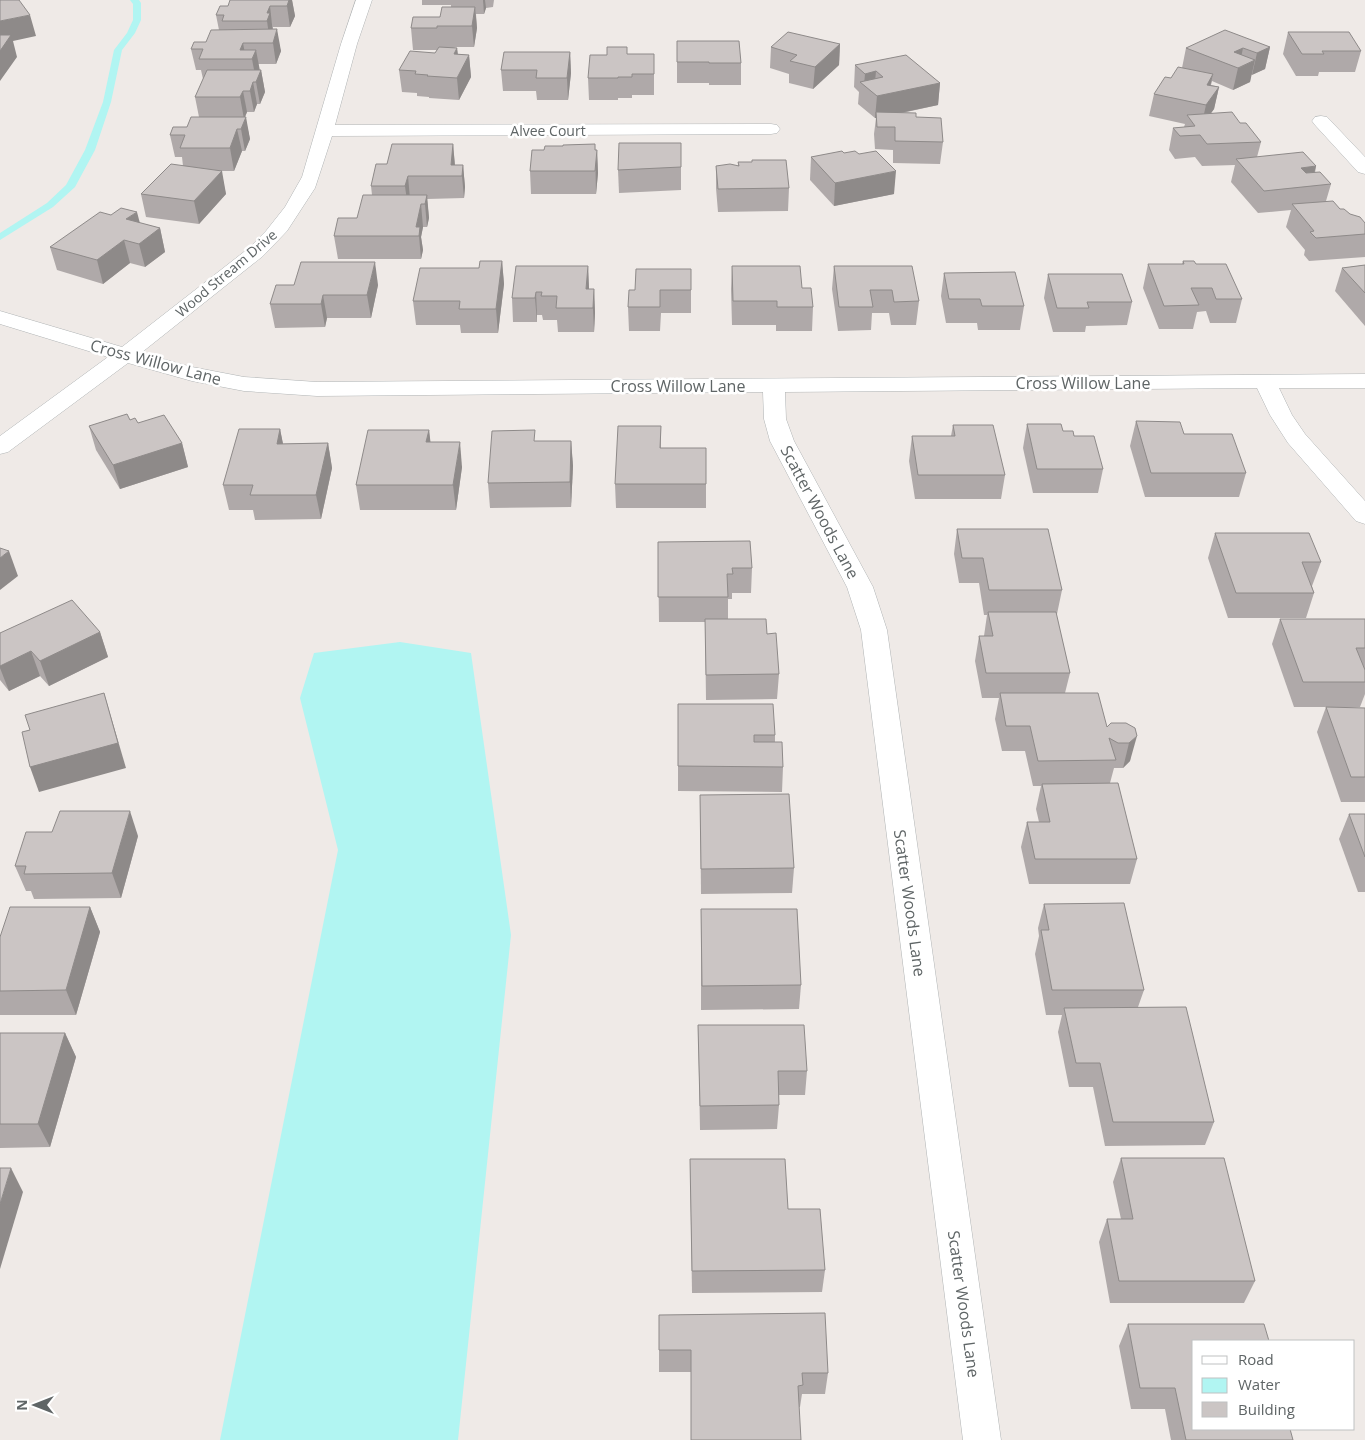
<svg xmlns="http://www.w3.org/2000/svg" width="1365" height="1440" viewBox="0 0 1365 1440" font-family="'Open Sans',sans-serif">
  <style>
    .water { fill: #b1f5f2 }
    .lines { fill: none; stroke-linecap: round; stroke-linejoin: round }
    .stream { fill: #b1f5f2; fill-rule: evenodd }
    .minor-casing { stroke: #b0b4b5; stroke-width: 1 }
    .minor { fill: #fff; fill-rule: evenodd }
    .wall { fill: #afa9a9 }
    .shaded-wall { fill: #8e8a89 }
    .building { fill: #cbc5c4; stroke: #8e8a89 }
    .labels { text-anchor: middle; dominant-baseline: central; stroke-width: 5; stroke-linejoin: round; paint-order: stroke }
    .far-street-label { font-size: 14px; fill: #5f6566; stroke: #fff }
    .street-label { font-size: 16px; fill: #5f6566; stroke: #fff }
  </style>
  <rect width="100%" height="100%" fill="#efeae7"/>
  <path class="water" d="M400,642l71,11 40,282 -53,505h-238l118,-590 -38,-152 14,-45z"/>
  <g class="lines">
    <path class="stream" d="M130,0h9l2,3v17l-6,13 -13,17 -11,52 -16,48 -20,37 -22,20 -53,33v-7l47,-30 19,-18 19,-35 18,-48 11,-52 13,-17 6,-13v-16z"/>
    <defs>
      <g id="minor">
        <path d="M356,0h16l-15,44 -22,81 436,-1 6,1 3,4 -3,4 -6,1 -439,2 -17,52 -28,43 -24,25 -122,97 51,14 52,10 73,5 1048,-8v14h-86l13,27 13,19 60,67v23l-9,-3 -68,-78 -18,-28 -13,-27 -472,4 1,27 8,22 79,146 14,43 114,810h-38l-102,-810 -14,-43 -77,-146 -6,-22 -1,-27 -446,4 -73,-5 -52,-10 -64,-18 -120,89 -8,2v-18l108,-79 -108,-33v-13l122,36 127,-99 17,-17 19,-24 17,-30 39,-133z"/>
        <path d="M1321,116l6,1 38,40v17l-7,-2 -43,-47 -3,-4 3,-4z"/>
      </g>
    </defs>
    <use href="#minor" class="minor-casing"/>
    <use href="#minor" class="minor"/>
  </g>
  <g class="wall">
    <path d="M292,0l3,16 -5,11h-17v2l8,22 -5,13h-18l1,6h2l4,22 -5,12h-3l-3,8h-7l-2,5 5,22 -5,12h-3l-8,20h-14l6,23 -27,30 -53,-7 -5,-23 42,-28 -1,-9h-7l-5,-22 17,-8 12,-10 -4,-20 8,-18 -2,-9h-5l-5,-21 15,-7 13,-12 -3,-15 12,-9z"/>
    <path d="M422,0h72l-1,7 -7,1 -2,6h-8l1,14 -3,19h-21l4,1 1,6 11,1 2,22 -12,23 -30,-2v-1l-12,-1v-3l-15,-1 -3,-22 36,-17 2,-3h-24l-2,-22 29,-11 11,-10v-2h-29z"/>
    <path d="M1288,32l73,19 -6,21h-36l-1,4h-22l-13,-22z"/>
    <path d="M677,41l64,22v22h-32v-2h-32z"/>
    <path d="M840,44l-1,21 -26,24 -24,-6v-9l-19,-6 1,-21z"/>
    <path d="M1270,47l-5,22 -14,6 -1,7 -17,8 -21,-9 -1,4 8,2 -5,22 -3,4 29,10 21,19 -4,15 59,9 -1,7 16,11 -5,17 39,22v34l-56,4 -5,-6 1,-5 -19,-23 5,-17 -33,3 -27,-31 4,-17 -33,1 -7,-9 -20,2 -6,-9 4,-22 11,-1 1,-3 -36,-8 5,-22 17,-16 11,-10 4,-20z"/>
    <path d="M570,52l1,21 -3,27h-31l-1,-9h-33l-2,-21z"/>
    <path d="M627,54h27v41h-22v3h-14v2h-29l-1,-22z"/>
    <path d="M855,65l85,18 -2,22 -36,8 14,4 27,25 -3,22 -47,-1v-13l-18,-1 -1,-15 2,-16h-1l-17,-14 1,-12 -5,-5z"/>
    <path d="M681,143v47l-62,3 -1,-23z"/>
    <path d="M453,144l2,21h8l2,22 -1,11 -37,1 2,19 -2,9h-4l-2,10 2,13 -2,9h-83l-4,-23 23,-18 15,-23 -1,-9 16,-22z"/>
    <path d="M595,144v6h2l1,23 -2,21h-65l-1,-23 14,-21 19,-4z"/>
    <path d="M844,153l50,41 -60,12 -24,-26 1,-23z"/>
    <path d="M752,160l37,28 -1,23 -70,1 -2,-24v-22h22v-4h14z"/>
    <path d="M140,223l20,5 5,24 -20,15 -15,-4 -27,21 -46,-14 -7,-23z"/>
    <path d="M502,261l2,23 -6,49h-37l-1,-8h-44l-3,-24 66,-33z"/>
    <path d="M1183,261l13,3 46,35 -6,24h-26l-4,-12 -9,1 -4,17h-34l-16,-41 5,-24h34z"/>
    <path d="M1365,265v61l-30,-35 7,-23z"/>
    <path d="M588,266l1,23h5l1,24 -1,19h-36l-1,-12h-14l-1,-5h-5v7h-24l-1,-24z"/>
    <path d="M732,266l70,22 11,19 -1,24h-36v-6h-44l-1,-36z"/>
    <path d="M834,266l85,35 -3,24h-25l-2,-12h-17l-1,17 -33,1 -6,-42z"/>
    <path d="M691,269v44h-30l-1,18h-31l-1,-24 7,-17z"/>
    <path d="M944,273l80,33 -4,24h-42l-1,-7h-31l-5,-27z"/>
    <path d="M1048,274l84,28 -5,23 -41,1 -1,6h-32l-9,-34z"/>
    <path d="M378,285l-7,33h-44l-2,9 -50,1 -5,-24z"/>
    <path d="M130,420l52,23 6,24 -68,22 -24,-39 -7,-24z"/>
    <path d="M1136,421l48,13 62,39 -7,24h-94l-15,-51z"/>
    <path d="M1027,424l36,7 11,5 29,33 -5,24h-65l-10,-45z"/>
    <path d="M953,425l52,50 -4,24h-86l-6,-38 3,-25h39z"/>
    <path d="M661,426v22l45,36v24h-90l-1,-24z"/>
    <path d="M280,429l3,15 45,-1 4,25 -11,51 -66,1 -2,-10h-24l-6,-25z"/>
    <path d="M429,430l1,12 32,25 -6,43h-96l-4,-25z"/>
    <path d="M536,441h35l2,25 -2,41 -81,1 -2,-25z"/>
    <path d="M957,529l105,61 -5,24h-1l14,59 -5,20 42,34 28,1 -5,33 -7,7h-9l-4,15 27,76 -7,25h-101l-8,-37 6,-25h12l-3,-13 5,-23h-8l-8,-35h-23l-7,-32 4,-21h-17l-7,-37 4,-25h5l3,-21h-3l-5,-32h-20l-5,-29z"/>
    <path d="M1215,533l106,29 -9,24 2,7 -8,25h-78l-20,-60z"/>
    <path d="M658,542l94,26 -1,25h-19v6h-4v20l39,15 12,40 -2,25 -71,1 -1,-78h-46z"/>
    <path d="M1280,619h85v75l-5,13h-66l-22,-63z"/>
    <path d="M100,632l8,25 -59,29 -9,-10 -31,15 -9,-11v-47z"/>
    <path d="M678,704l97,31v7l8,25 -1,25 -104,-1z"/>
    <path d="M1326,707l39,1v94h-24l-24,-70z"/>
    <path d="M700,795l94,73 -2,25 -91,1z"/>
    <path d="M1349,814h16v78h-7l-19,-53z"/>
    <path d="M138,836l-17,62 -87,1 -3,-8h-5l-11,-25z"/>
    <path d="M1044,904l100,86 -6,17 76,115 -9,23 -100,1 -12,-59h-24l-11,-55 4,-17h-16l-11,-61 4,-18 -1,-8z"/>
    <path d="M90,907l10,25 -24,83h-76v-78z"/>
    <path d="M701,909l100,76 -2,24 -98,1z"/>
    <path d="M698,1025l109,46 -2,24h-26v10l-2,24 -77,1z"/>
    <path d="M0,1033h65l11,24 -26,90 -50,1z"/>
    <path d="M1121,1158l134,123 -11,22h-134l-11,-61 8,-23h14l-8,-37z"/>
    <path d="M690,1159l98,50 37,61 -3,22 -130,1z"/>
    <path d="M659,1315l169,58 -3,21h-23l-2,13h-1l-108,-35h-32z"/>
    <path d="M1128,1324l165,116h-122l-6,-31h-34l-12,-63z"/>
  </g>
  <g class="shaded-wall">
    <path d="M289,0h3l3,16 -5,11 -3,-21z"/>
    <path d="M483,0h2l1,8 -2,6z"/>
    <path d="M270,6l3,28 -3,8 -3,-21v-8z"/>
    <path d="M475,7l2,21 -3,19 -2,-21z"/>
    <path d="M30,15l6,21 -23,5 4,16 -17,24v-60z"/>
    <path d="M277,29l4,22 -5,13 -3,-21z"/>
    <path d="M243,43l3,16 -6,-9z"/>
    <path d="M840,44l-1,21 -26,24 2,-22z"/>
    <path d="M1270,47l-5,22 -13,6 5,-22z"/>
    <path d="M457,48l2,21 -5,-15z"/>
    <path d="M1243,48l-4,20 16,-8 -5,22 -17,8 5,-22 -4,-16z"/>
    <path d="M256,50l4,21 -4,9 -4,-21z"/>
    <path d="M570,52l1,21 -3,27 -1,-22z"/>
    <path d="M469,55l2,22 -12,23 -2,-22z"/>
    <path d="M261,70l4,22 -5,12 -4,-22z"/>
    <path d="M876,71l-2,22 -10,-8 1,-11z"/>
    <path d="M1213,74l-5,22 -1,-11z"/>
    <path d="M253,82l4,22 -3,8 -4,-21z"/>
    <path d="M940,83l-2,22 -62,13v-6v6h-1l2,-22z"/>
    <path d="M1219,87l-5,22 -13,18 5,-22z"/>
    <path d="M243,91l4,21 -3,7 -4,-22z"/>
    <path d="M246,117l4,22 -5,12 -4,-22z"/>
    <path d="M237,129l5,22 -8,20 -4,-23z"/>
    <path d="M453,144l2,23 -4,-2z"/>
    <path d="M595,144l1,20 1,-14 1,23 -2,21z"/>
    <path d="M463,165l2,22 -1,11 -2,-22z"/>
    <path d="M1316,166l-5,20 -10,-18z"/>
    <path d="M222,171l4,23 -27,30 -5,-23z"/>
    <path d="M896,171l-2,23 -60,12 1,-23z"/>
    <path d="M408,176l2,23 -2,10 -3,-23z"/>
    <path d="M427,195l2,23 -2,9 -2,-23z"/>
    <path d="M421,204l2,23 -2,10 2,13 -2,9 -2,-23 -3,-9z"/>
    <path d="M137,212l6,23 -17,-16z"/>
    <path d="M160,228l5,24 -20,15 -6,-23z"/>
    <path d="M124,240l6,23 -27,21 -6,-24z"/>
    <path d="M502,261l2,23 -6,49 -2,-24z"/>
    <path d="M375,262l3,23 -7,33 -4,-23z"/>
    <path d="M588,266l1,23h-3z"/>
    <path d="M594,289l1,24 -1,19 -1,-24z"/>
    <path d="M536,292l1,23v7l-2,-24z"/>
    <path d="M323,295l4,23 -2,9 -4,-23z"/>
    <path d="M280,429l5,25 -8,-10z"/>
    <path d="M429,430l3,24 -6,-12z"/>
    <path d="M571,441l2,25 -2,41 -1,-25z"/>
    <path d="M460,442l2,25 -6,43 -3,-25z"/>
    <path d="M182,443l6,24 -68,22 -7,-24z"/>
    <path d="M328,443l4,25 -11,51 -5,-24z"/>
    <path d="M9,551l9,25 -18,14v-32z"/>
    <path d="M100,632l8,25 -59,29 -9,-25z"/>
    <path d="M31,651l9,25 -31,15 -9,-23v-2z"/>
    <path d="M104,693l22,75 -87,24 -9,-25z"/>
    <path d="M1137,736l-7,25 -7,7 6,-25z"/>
    <path d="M130,811l8,25 -17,62 -9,-25z"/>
    <path d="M90,907l10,25 -24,83 -10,-25z"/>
    <path d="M65,1033l11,24 -26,90 -12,-23z"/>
    <path d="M11,1168l12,24 -23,77v-65z"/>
  </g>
  <g class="building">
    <path d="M0,0h19l11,15 -30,6z"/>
    <path d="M230,0h59l-2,6h-17l-3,7h3l-3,8h-45l2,-6h-8l4,-9h8z"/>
    <path d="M442,7h33l-3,19h-35v2h-26l2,-11h27z"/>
    <path d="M277,29l-4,14h-30l-3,7h16l-4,9h-53l4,-10h-12l3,-7h12l5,-12z"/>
    <path d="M1225,30l45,17 -13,6 -14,-5 -9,4 21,8 -17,8 -52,-20z"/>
    <path d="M788,32l52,12 -25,23 -25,-6 7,-6 -26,-8z"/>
    <path d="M1288,32h61l12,19h-39l2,3h-22z"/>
    <path d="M0,35h11l-11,16z"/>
    <path d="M677,41h62l2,22h-32v-1h-32z"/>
    <path d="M439,47l18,1 -3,6 15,1 -12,23 -30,-2 1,-1 -13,-1 1,-3 -17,-1 11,-19 25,2z"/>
    <path d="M607,47h20v7h27v20h-22v3h-14v1h-30l2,-23h17z"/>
    <path d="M504,52h66l-3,26h-31l1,-8h-36z"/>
    <path d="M906,55l34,28 -63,13 -17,-14 23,-5 -7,-6 -11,3 -10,-9z"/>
    <path d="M1178,67l35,7 -6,11 12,2 -13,18 -52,-11 11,-17 6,1z"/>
    <path d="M207,70h54l-5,12h-3l-3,9h-7l-3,6h-45z"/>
    <path d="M876,112l40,1v4l25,1 2,24 -48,-1v-14h-18z"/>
    <path d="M1232,112l8,11h6l15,19 -54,2 -7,-9 -20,1 -7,-8 22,-2 -8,-11z"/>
    <path d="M191,117h55l-5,12h-4l-7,19h-50l5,-13h-15l3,-8h14z"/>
    <path d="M619,143h62v24l-63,3z"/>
    <path d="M392,144h61l-2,21h12l-1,11h-54l-3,10h-34l5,-22h11z"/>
    <path d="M595,144v6h2l-2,21h-65l2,-21h12l1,-4h18v-1z"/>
    <path d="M842,151l2,2 11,-2 4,3 17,-3 20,20 -61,12 -24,-26z"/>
    <path d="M1303,152l13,14 -15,2 5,5 14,-1 11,12 -67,7 -28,-32z"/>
    <path d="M752,160h34l3,28 -71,1 -2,-23 14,-2 9,2 -1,-4h14z"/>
    <path d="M171,164l51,7 -28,30 -53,-7z"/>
    <path d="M363,195h64l-2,9h-4l-5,23h4l-1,9h-85l4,-18h19z"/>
    <path d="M1333,201l7,8h4l6,5 10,3 5,6v11l-49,4 -6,-6 4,-1 -22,-27z"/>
    <path d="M121,208l16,4 -11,7 34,9 -21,16 -15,-4 -27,20 -47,-13 50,-35 11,3z"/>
    <path d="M480,261h22l-6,48h-37l1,-8h-47l7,-33h59z"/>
    <path d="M1183,261h11l2,3h30l16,35h-26l-4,-11h-21l8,17 -35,1 -16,-42h36z"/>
    <path d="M301,262h74l-8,33h-44l-2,9h-51l6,-19h18z"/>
    <path d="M1365,265v28l-23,-25z"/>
    <path d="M516,266h72l-2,23h8l-1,19h-37l1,-12h-16l1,-4h-6l-1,6h-23z"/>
    <path d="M732,266h68l2,22h9l2,19h-36v-6h-44z"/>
    <path d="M834,266h78l7,35 -25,1 -2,-12h-22l3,17h-34z"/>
    <path d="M636,269h55v21h-31v17h-32l1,-17h6z"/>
    <path d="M1015,272l9,34h-42l-2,-7h-31l-5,-26z"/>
    <path d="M1048,274h74l10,28h-45l2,6h-32z"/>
    <path d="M127,414l3,6 5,-2 3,5 26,-8 18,28 -69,22 -24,-39z"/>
    <path d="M1136,421l44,1 4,12h48l14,39h-95z"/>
    <path d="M1027,424h34l2,7h10l1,5h20l9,33h-66z"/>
    <path d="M953,425h40l12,50h-87l-6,-39h43z"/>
    <path d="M618,426h43l-1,22h46v36h-91z"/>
    <path d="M239,429h41l-3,15 51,-1 -12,52h-66l3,-10h-30z"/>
    <path d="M368,430h61l-3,12h34l-7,43h-97z"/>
    <path d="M535,430l-1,11h37l-1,41 -82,1 4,-52z"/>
    <path d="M957,529h91l14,61h-73l-6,-32h-21z"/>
    <path d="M1215,533h94l12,29h-19l12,31h-78z"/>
    <path d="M750,541l2,27h-20l1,6h-6l1,23h-70v-55z"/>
    <path d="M0,548l9,3 -9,7z"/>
    <path d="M72,600l28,32 -60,29 -9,-10 -31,15v-33z"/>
    <path d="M988,612h68l14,61h-84l-7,-37h14z"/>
    <path d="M705,619h61l1,15 9,-1 3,41 -73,1z"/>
    <path d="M1280,619h85v29h-9l9,22v12h-62z"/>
    <path d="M104,693l14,50 -88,24 -8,-35 8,-2 -5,-15z"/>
    <path d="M1000,693h98l9,34 4,-4h15l9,5 2,8 -8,7h-11l-9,-5 7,22 -78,1 -8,-35h-24z"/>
    <path d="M678,704h95l2,31h-21v7h28l1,25 -105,-1z"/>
    <path d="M1326,707l39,1v69h-14z"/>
    <path d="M1118,783l19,76h-102l-8,-37h23l-8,-38z"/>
    <path d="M789,794l5,74 -93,1 -1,-74z"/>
    <path d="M60,811h70l-18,62 -88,1 2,-8h-11l11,-34h26z"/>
    <path d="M1349,814h16v43z"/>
    <path d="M1124,903l20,87h-92l-11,-60h8l-5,-26z"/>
    <path d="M10,907h80l-24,83 -66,1v-54z"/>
    <path d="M701,909h96l4,76 -99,1z"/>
    <path d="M1186,1007l28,115h-101l-13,-59h-24l-12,-55z"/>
    <path d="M698,1025h106l3,46h-29l1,34 -79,1z"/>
    <path d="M0,1033h65l-27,91h-38z"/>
    <path d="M1121,1158h103l31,123h-136l-12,-62h26z"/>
    <path d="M690,1159h95l3,50h32l5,61 -133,1z"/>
    <path d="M0,1168h11l-11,36z"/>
    <path d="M825,1313l3,60h-26l1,12 -5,1 3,54h-110v-90h-32v-35z"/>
    <path d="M1128,1324h136l5,17h-75v88h96l3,11h-107l-11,-52h-35z"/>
  </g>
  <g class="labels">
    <g class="far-street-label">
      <text x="548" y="130">Alvee Court</text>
      <text transform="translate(226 273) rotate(-40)">Wood Stream Drive</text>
    </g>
    <g class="street-label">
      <text transform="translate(156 362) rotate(15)">Cross Willow Lane</text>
      <text x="1083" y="383">Cross Willow Lane</text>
      <text x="678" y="386">Cross Willow Lane</text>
      <text transform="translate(820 512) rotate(62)">Scatter Woods Lane</text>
      <text transform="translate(910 903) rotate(82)">Scatter Woods Lane</text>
      <text transform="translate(964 1304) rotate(82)">Scatter Woods Lane</text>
    </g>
  </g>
  <rect x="1192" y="1340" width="162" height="90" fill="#ffffff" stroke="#bfc1c2"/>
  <rect x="1202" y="1356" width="25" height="8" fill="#ffffff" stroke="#bfc1c2"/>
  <text x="1238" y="1365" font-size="15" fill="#5f6566">Road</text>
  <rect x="1202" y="1378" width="25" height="15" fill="#b1f5f2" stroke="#bfc1c2"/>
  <text x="1238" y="1390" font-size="15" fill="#5f6566">Water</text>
  <rect x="1202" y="1402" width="25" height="15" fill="#cbc5c4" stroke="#bfc1c2"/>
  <text x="1238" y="1415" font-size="15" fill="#5f6566">Building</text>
  <g transform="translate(35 1405) rotate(270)" stroke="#ffffff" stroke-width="4" paint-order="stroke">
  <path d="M0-4L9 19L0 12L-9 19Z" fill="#5f6566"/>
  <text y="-8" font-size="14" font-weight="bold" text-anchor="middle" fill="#5f6566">N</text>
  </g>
</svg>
